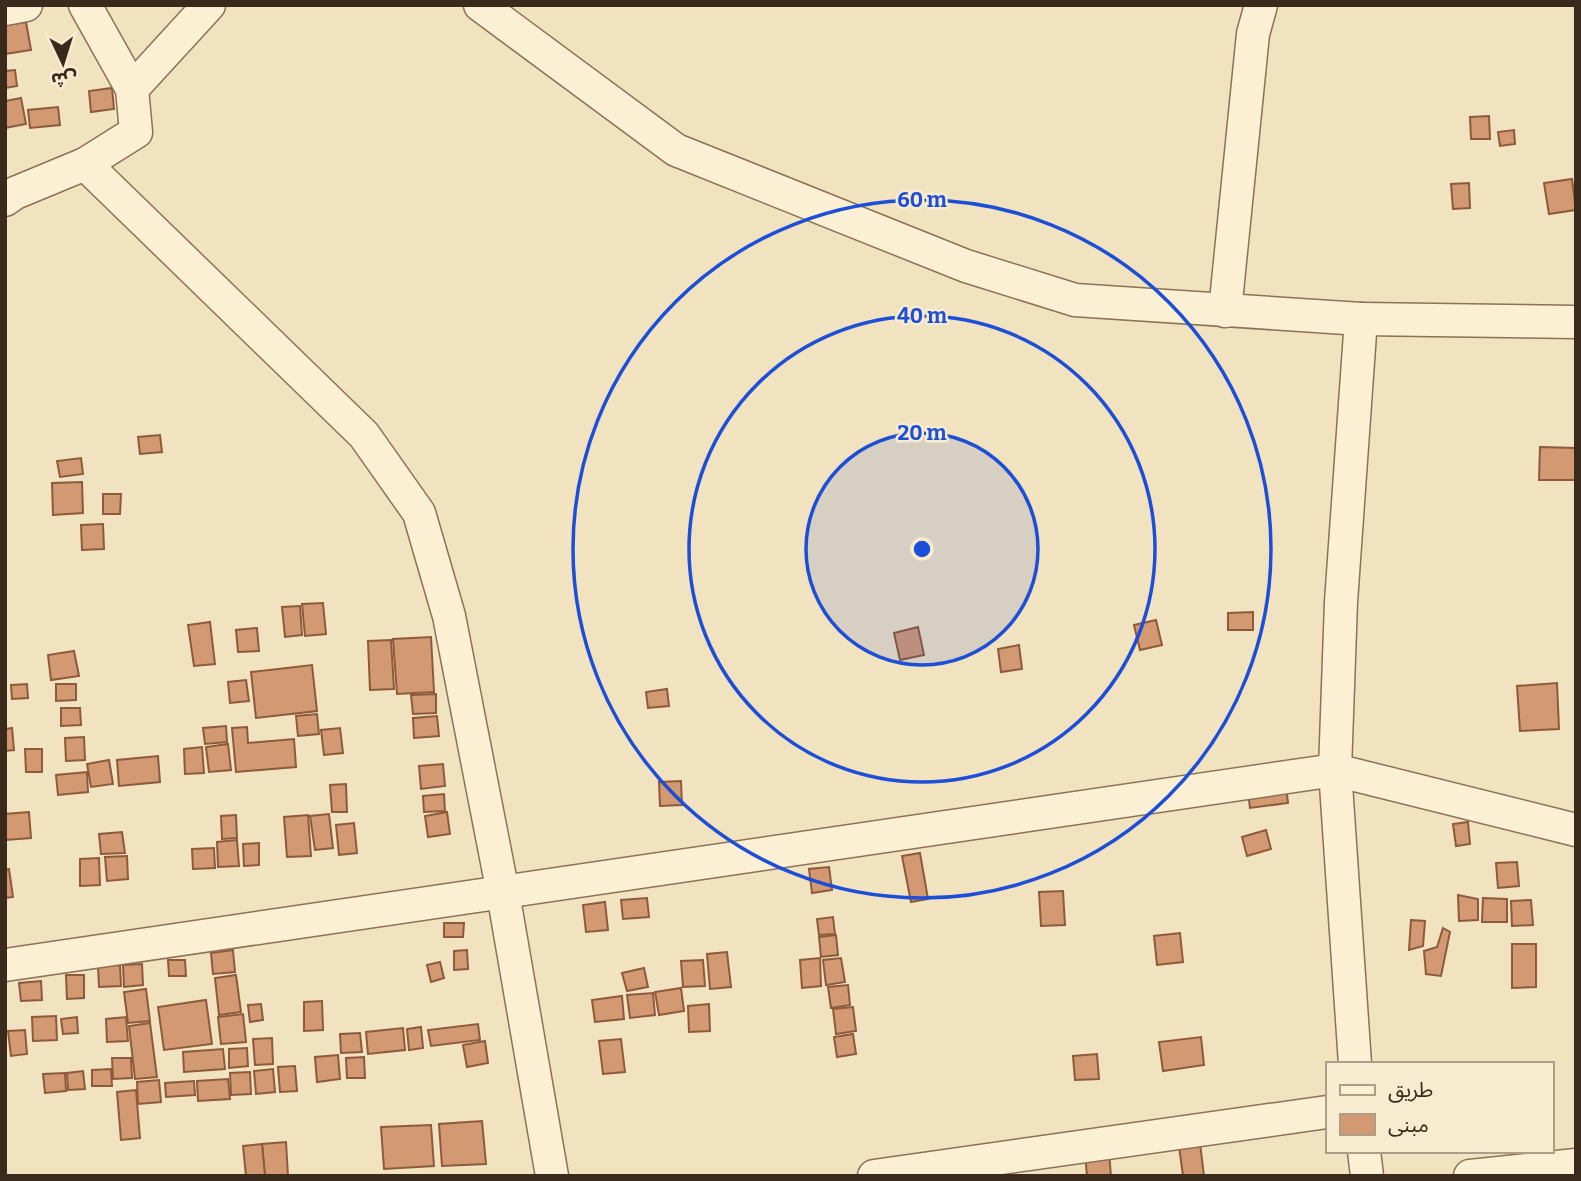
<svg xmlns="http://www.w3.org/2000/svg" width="1581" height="1181" viewBox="0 0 1581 1181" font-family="Bitter,'Noto Sans Arabic',serif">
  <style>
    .building { fill: #d29973; stroke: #8d5a3b; stroke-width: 2 }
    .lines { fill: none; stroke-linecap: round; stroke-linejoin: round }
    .street-casing { stroke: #8c7257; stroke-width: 35 }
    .street { stroke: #fbefd4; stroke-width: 32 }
    .ring { fill: none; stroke: #1d4ed8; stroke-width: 3.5 }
    .centre { fill: #1d4ed8; stroke: #f8ecd0; stroke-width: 3.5 }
    .ring-label { font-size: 21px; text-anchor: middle; font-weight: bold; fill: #1d4ed8; stroke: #f8ecd0; stroke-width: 5; stroke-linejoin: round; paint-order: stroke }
  </style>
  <rect width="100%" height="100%" fill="#f1e2c0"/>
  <g class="building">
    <path d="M26,22l5,28 -26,4v-29z"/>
    <path d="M15,70l2,16 -12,2v-17z"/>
    <path d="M112,88l2,21 -23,3 -2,-21z"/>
    <path d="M21,98l5,26 -21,4v-27z"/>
    <path d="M58,107l2,18 -30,3 -2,-18z"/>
    <path d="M1489,116l1,23h-19l-1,-22z"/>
    <path d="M1514,130l1,14 -15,2 -2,-14z"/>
    <path d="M1572,179l4,31 -27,4 -5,-31z"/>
    <path d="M1469,183l1,25 -17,1 -2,-25z"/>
    <path d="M160,435l2,17 -22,2 -2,-17z"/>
    <path d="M1540,447l36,1v32h-37z"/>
    <path d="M81,458l2,16 -23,3 -3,-16z"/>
    <path d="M82,482l1,31 -30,2 -1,-32z"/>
    <path d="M103,494h18l-1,20h-17z"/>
    <path d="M103,524l1,25 -22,1 -1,-25z"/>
    <path d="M323,603l3,31 -21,2 -3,-32z"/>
    <path d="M300,606l2,29 -17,2 -3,-30z"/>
    <path d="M1253,612v18h-25v-17z"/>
    <path d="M1156,620l6,25 -22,5 -6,-25z"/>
    <path d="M210,622l5,42 -21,2 -6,-41z"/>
    <path d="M918,627l6,28 -24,5 -6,-27z"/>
    <path d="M257,628l2,23 -21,1 -2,-22z"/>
    <path d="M431,637l3,55 -37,2 -4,-55z"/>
    <path d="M391,640l3,49 -24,1 -2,-49z"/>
    <path d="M1019,645l3,24 -21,3 -3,-23z"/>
    <path d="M74,651l5,25 -28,4 -3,-25z"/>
    <path d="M312,665l5,46 -61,7 -5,-46z"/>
    <path d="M246,680l3,21 -19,2 -2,-21z"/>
    <path d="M1557,683l2,46 -39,2 -3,-45z"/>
    <path d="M27,684l1,14 -16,1 -1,-14z"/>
    <path d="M56,684h20v16l-20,1z"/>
    <path d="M667,689l2,17 -21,2 -2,-16z"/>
    <path d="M436,694v19l-23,1 -2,-19z"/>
    <path d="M61,708h19l1,17 -20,1z"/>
    <path d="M317,714l2,20 -21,2 -2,-20z"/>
    <path d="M437,716l2,20 -25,2 -1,-20z"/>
    <path d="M226,726l1,16 -22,2 -2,-16z"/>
    <path d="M247,727l1,16 46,-4 2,28 -60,5 -4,-44z"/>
    <path d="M12,728l2,22 -9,1v-22z"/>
    <path d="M340,728l3,25 -19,2 -3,-25z"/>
    <path d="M84,737l1,23 -19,1 -1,-23z"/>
    <path d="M228,744l3,26 -22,2 -3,-25z"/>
    <path d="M202,747l2,26 -19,1 -1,-25z"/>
    <path d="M25,749h17v23h-16z"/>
    <path d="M158,756l2,26 -41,4 -2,-26z"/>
    <path d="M109,760l4,24 -22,3 -4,-23z"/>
    <path d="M443,764l2,22 -24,3 -2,-23z"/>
    <path d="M87,772l1,20 -30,3 -2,-20z"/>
    <path d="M681,781l1,24 -22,1 -1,-24z"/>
    <path d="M346,784l1,28h-15l-2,-27z"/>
    <path d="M1286,786l2,17 -38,5 -2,-16z"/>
    <path d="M444,794l1,17 -21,1 -1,-16z"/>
    <path d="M29,812l2,26 -25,2 -1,-26z"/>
    <path d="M447,812l3,22 -22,3 -3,-21z"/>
    <path d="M329,814l4,34 -18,2 -5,-34z"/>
    <path d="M236,815l1,23 -15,1 -1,-23z"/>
    <path d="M308,815l3,41 -24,1 -3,-40z"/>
    <path d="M1468,822l2,22 -14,2 -3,-22z"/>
    <path d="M354,823l3,30 -18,2 -3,-30z"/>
    <path d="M1266,830l5,19 -24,7 -5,-19z"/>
    <path d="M122,832l3,21 -24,1 -2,-20z"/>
    <path d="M237,840l2,26 -21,1 -1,-25z"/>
    <path d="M259,843v22l-15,1 -1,-22z"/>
    <path d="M214,848l1,20 -22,1 -1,-20z"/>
    <path d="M920,853l8,46 -17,3 -9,-46z"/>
    <path d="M127,856l1,23 -21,2 -2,-24z"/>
    <path d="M99,858l1,27 -20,1v-27z"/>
    <path d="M1517,862l2,24 -21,2 -2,-25z"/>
    <path d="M829,867l3,23 -20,3 -3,-24z"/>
    <path d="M9,869l4,28 -8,1v-28z"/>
    <path d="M1063,891l2,34 -24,1 -2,-34z"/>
    <path d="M1458,895l20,4v21l-19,1z"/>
    <path d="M647,898l2,19 -26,2 -2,-19z"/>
    <path d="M1483,898l24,1v23h-25z"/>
    <path d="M1531,900l2,25 -21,1 -1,-25z"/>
    <path d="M605,902l3,28 -22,2 -3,-27z"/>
    <path d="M833,917l2,17 -16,1 -2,-16z"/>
    <path d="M1411,920l14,1 -2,25 -14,4z"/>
    <path d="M444,923h20l-1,14h-19z"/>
    <path d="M1443,928l7,4 -9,44 -15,-2 -2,-23 13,-4z"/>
    <path d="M1180,933l3,29 -26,3 -3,-29z"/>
    <path d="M836,935l2,20 -17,2 -2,-20z"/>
    <path d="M1512,944h24v43l-24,1z"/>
    <path d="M233,950l2,22 -22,2 -2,-21z"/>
    <path d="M467,950l1,19 -14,1v-19z"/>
    <path d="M727,952l4,35 -21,2 -3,-35z"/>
    <path d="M820,958l1,28 -19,2 -2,-28z"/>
    <path d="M841,958l4,24 -19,3 -3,-25z"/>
    <path d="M168,960h17l1,16h-17z"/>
    <path d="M703,960l2,26 -22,1 -2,-26z"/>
    <path d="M440,962l4,16 -13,4 -4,-17z"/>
    <path d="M142,964l1,21 -19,2 -1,-22z"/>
    <path d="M120,965l1,21 -22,1 -1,-21z"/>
    <path d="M644,968l4,19 -21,4 -5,-18z"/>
    <path d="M66,975h18v23l-17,1z"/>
    <path d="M236,975l5,37 -22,3 -4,-37z"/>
    <path d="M41,981l1,19 -21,1 -2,-18z"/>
    <path d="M848,985l2,20 -19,3 -3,-21z"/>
    <path d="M681,988l3,23 -25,4 -4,-23z"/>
    <path d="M146,989l4,32 -22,2 -4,-31z"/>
    <path d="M653,993l2,22 -25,3 -3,-23z"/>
    <path d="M622,996l2,23 -29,3 -3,-22z"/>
    <path d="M206,1000l6,44 -48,6 -6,-43z"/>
    <path d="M322,1001l1,29 -19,1v-29z"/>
    <path d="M261,1004l2,16 -13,2 -2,-17z"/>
    <path d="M709,1004l1,27 -21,1 -1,-26z"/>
    <path d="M853,1007l3,24 -20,3 -3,-25z"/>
    <path d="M243,1014l3,28 -25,2 -3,-27z"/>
    <path d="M56,1016l1,24 -24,1 -1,-24z"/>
    <path d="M77,1017l1,16 -15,1 -2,-15z"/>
    <path d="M126,1017l2,24 -21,1 -1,-23z"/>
    <path d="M150,1023l7,54 -22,2 -6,-53z"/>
    <path d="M478,1024l2,16 -49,6 -3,-16z"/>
    <path d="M421,1027l2,21 -14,2 -2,-21z"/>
    <path d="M403,1028l2,22 -37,4 -2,-22z"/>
    <path d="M25,1030l2,24 -16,2 -3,-25z"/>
    <path d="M360,1033l2,19 -21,1 -1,-19z"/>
    <path d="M853,1034l3,20 -19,3 -3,-20z"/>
    <path d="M1201,1037l3,28 -41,6 -4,-29z"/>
    <path d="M272,1038l1,26 -18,1 -2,-26z"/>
    <path d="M621,1039l4,33 -22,2 -4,-33z"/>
    <path d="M485,1041l3,22 -21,4 -4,-22z"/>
    <path d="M247,1048l1,18 -19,2v-19z"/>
    <path d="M223,1049l2,20 -41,3 -1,-20z"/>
    <path d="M1097,1054l2,25 -24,1 -2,-24z"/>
    <path d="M338,1055l2,24 -23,3 -2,-25z"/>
    <path d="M364,1057l1,21h-18l-1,-20z"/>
    <path d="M112,1058h19l1,20 -19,1z"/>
    <path d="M295,1066l2,25 -17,1 -2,-25z"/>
    <path d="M111,1069l1,17h-20v-16z"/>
    <path d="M273,1069l2,23 -19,2 -2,-23z"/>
    <path d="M83,1071l2,18 -17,1 -1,-17z"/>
    <path d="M250,1072l1,22 -20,1 -1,-22z"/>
    <path d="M65,1073l1,18 -21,2 -2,-19z"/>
    <path d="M228,1079l2,20 -32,2 -1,-20z"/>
    <path d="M159,1080l2,22 -23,2 -1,-22z"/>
    <path d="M194,1081l1,14 -29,2 -1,-14z"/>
    <path d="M136,1090l4,48 -19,2 -4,-48z"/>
    <path d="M482,1121l4,43 -44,2 -3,-42z"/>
    <path d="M431,1125l3,41 -50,3 -3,-42z"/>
    <path d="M286,1142l2,34h-23l-3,-32z"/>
    <path d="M1200,1143l4,33h-21l-4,-30z"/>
    <path d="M262,1144l3,32h-19l-3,-30z"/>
    <path d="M1109,1152l2,24h-24l-2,-22z"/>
  </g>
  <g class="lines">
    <defs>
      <g id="street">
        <path d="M85,5l47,84"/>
        <path d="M480,5l196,145 290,116 109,34 286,19"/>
        <path d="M5,9l21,-4"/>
        <path d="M85,164l279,271 55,78 30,103 54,277 49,283"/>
        <path d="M5,200l10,-7 70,-29 51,-32 -4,-43 77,-84"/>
        <path d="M1225,311l28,-277 8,-29"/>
        <path d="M5,965l1330,-195 241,60"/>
        <path d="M1355,1064l-20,-294 6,-168 20,-283 215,3"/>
        <path d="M1364,1151l3,25"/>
        <path d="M874,1176l453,-64"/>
        <path d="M1470,1176l106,-11"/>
      </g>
    </defs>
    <use href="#street" class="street-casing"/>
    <use href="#street" class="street"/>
  </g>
  <circle cx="922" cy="549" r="116" fill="#1d4ed8" fill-opacity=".12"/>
  <g class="ring">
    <circle cx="922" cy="549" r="116"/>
    <circle cx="922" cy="549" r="233"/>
    <circle cx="922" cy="549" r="349"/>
  </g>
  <circle cx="922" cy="549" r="10" class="centre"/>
  <g class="ring-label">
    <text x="922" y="207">60 m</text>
    <text x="922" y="323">40 m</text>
    <text x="922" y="440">20 m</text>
  </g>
  <rect width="1581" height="1181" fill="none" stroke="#3a2a1c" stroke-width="14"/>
  <rect x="1326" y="1062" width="228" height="91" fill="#f8ecd0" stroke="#ac9e88" stroke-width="2"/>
  <rect x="1340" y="1085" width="35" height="10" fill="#fbefd4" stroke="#ac9e88" stroke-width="2"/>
  <text x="1388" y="1097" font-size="21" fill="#3a2a1c">طريق</text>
  <rect x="1340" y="1114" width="35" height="21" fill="#d29973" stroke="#ac9e88" stroke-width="2"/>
  <text x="1388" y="1132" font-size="21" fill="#3a2a1c">مبنى</text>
  <g transform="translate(63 63) rotate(176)" stroke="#f8ecd0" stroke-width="5" paint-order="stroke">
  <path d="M0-5L12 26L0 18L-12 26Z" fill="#3a2a1c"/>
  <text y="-10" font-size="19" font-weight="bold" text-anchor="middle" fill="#3a2a1c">ش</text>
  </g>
</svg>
